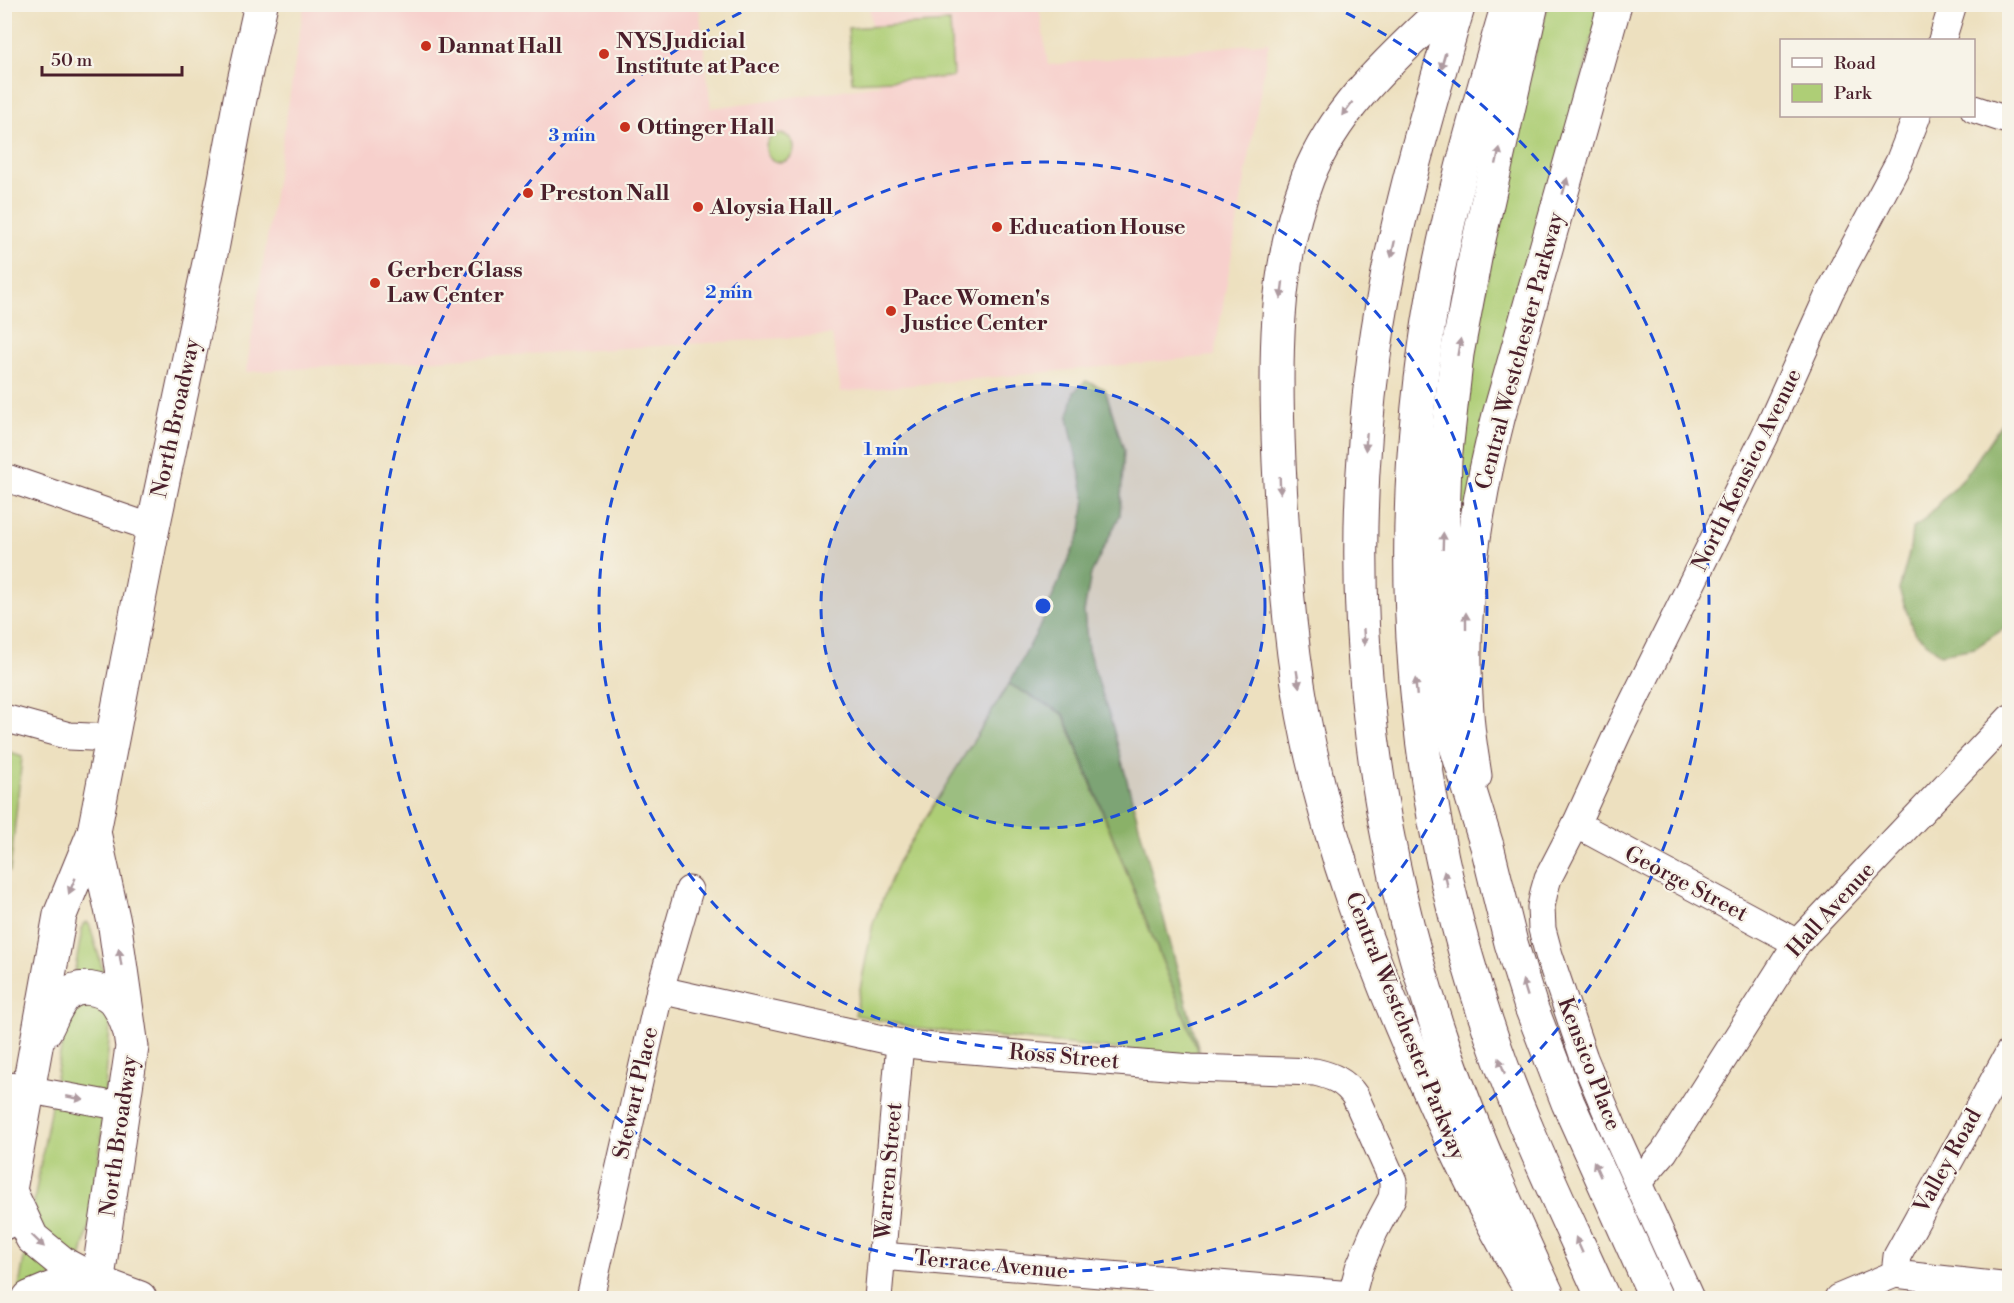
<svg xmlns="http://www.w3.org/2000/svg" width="2014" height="1303" viewBox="0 0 2014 1303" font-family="'Libre Bodoni',serif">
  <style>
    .built { fill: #f7d0cc }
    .green { fill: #aece76; stroke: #7c7650; stroke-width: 1.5 }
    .forest { fill: #8ab167; stroke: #6a6849; stroke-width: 1.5 }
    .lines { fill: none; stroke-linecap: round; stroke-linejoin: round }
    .minor-casing { stroke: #623c41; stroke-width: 29 }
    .major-casing { stroke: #623c41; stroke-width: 35 }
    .highway-casing { stroke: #623c41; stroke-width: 35 }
    .minor { stroke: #fff; stroke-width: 27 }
    .major { stroke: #fff; stroke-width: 33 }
    .highway { stroke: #fff; stroke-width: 33 }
    .oneway { fill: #ae9aa0 }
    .ring { fill: none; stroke: #1d4ed8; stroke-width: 3; stroke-dasharray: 10 8 }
    .poi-dot { fill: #c8321e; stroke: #f7f3e8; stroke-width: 2 }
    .labels { text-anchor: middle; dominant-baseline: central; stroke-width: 4.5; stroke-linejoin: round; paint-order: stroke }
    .poi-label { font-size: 22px; font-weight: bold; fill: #4a1f2b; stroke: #f7f3e8; text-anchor: start }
    .street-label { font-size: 22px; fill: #4a1f2b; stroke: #f7f3e8 }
    .centre { fill: #1d4ed8; stroke: #f7f3e8; stroke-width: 3 }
    .ring-label { font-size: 18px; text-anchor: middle; font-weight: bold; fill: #1d4ed8; stroke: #f7f3e8; stroke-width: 4.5; stroke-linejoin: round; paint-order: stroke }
  </style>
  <rect width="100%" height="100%" fill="#f7f3e8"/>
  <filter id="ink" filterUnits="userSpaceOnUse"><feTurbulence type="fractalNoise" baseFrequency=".0167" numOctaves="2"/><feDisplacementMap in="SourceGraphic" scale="12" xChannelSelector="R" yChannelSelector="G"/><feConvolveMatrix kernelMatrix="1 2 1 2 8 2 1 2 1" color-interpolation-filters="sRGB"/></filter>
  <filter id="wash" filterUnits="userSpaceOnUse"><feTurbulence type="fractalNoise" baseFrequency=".008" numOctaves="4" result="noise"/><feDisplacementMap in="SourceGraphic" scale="24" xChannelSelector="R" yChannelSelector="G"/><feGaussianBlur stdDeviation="1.35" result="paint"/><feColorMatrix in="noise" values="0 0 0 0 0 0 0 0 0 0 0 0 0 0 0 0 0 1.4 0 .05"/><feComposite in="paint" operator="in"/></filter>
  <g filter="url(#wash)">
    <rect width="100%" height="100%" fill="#ede0bf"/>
    <path class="built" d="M304,5h395l12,103 169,-23 -11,-80h170l9,60 221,-23 -55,314 -373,36 -9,-57 -586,37z"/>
    <g class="green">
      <path d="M1548,5h53l-146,563 5,-153 67,-333z"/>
      <path d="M950,22l3,55 -101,5 -4,-54z"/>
      <circle cx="780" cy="148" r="14"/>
      <path d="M1009,684l54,30 138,344 -280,-29 -66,-14 18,-92 25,-61z"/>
      <path d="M5,751l17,6 -12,114h-6z"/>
      <path d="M87,922l3,4 14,48 7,40 -10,128 -11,81 -9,36 -64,39c22,-124 43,-249 66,-374z"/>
    </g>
    <g class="forest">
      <path d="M1086,381l19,8 19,61 -4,65 -29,59 -7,38 4,38 24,74 89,334 -137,-344 -55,-30 29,-54 43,-99 4,-33 -17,-80 6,-26z"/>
      <path d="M2009,412v213l-34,23 -35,6 -26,-22 -15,-42 11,-40 2,-21 9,-6 47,-50z"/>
    </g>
  </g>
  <g filter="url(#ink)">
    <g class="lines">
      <defs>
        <g id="minor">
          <path d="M1942,40l11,-36"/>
          <path d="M1974,109l36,12"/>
          <path d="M4,477l149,51"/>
          <path d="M4,718l65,18 43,2"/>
          <path d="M1576,824l221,119"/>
          <path d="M660,990l240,53 33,4 258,21 124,4c17,4 30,9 40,24l38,85v9l-1,8 -18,34 -15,36 -8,30"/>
          <path d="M4,1085l119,22"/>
          <path d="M1638,1182l26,-30 133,-209 213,-225"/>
          <path d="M882,1256l470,39"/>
          <path d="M1895,1274l2,-18 113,-205"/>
          <path d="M590,1298l70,-308 29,-100"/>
          <path d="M878,1298l22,-255"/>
          <path d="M1690,1298l-73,-161 -33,-79 -35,-103 -7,-26 -1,-22 3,-15 4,-14 28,-54 43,-94 146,-294 65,-144 69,-130 18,-46"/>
          <path d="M1838,1298l57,-24 115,13"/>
        </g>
        <g id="major">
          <path d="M1449,4c-54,52 -113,102 -141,173 -35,91 -33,190 -29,285 4,84 9,168 24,252 24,129 70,252 124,372 32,73 67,144 109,212"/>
          <path d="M1475,776c-3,-21 -7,-42 -8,-63 -8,-100 7,-201 32,-298l116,-411"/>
          <path d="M94,832l21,95 17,120 -37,251"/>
          <path d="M45,1031c7,-12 12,-29 22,-37 13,-10 33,-6 45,4 7,7 13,20 16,29"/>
          <path d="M10,1191l22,47 33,27 32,17 43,16"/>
          <path d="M4,1223l56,-308 34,-83 59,-304 60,-284 27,-145 21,-95"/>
          <path d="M29,1298l31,-13 37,-3"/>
        </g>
        <g id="highway">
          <path d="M1459,4c-34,116 -69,232 -85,352 -31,228 -7,465 67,682 30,89 69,175 108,260"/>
          <path d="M1508,4c-28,97 -57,194 -75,293 -42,242 -25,490 53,723 31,96 76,187 117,278"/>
          <path d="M1532,4l-56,249 -19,101 -12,106 -4,122 4,78 7,73 35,113 24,97 20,64 37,96 88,195"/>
        </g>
      </defs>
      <use href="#minor" class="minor-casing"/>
      <use href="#major" class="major-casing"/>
      <use href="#highway" class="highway-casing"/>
      <use href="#minor" class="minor"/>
      <use href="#major" class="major"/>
      <use href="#highway" class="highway"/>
    </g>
    <defs><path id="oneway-solid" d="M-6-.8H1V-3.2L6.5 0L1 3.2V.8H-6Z" transform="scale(1.5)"/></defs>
    <g class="oneway">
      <use href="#oneway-solid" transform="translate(1443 61) rotate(106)"/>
      <use href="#oneway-solid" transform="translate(1347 109) rotate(127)"/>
      <use href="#oneway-solid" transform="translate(1498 156) rotate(-77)"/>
      <use href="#oneway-solid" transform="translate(1565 186) rotate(-74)"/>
      <use href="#oneway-solid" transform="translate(1393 249) rotate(102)"/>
      <use href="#oneway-solid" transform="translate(1282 290) rotate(97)"/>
      <use href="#oneway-solid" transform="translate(1459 347) rotate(-80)"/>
      <use href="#oneway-solid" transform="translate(1366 442) rotate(94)"/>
      <use href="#oneway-solid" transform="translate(1280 485) rotate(88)"/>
      <use href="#oneway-solid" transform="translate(1443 541) rotate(-88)"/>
      <use href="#oneway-solid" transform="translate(1466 621) rotate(-90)"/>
      <use href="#oneway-solid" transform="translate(1364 637) rotate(86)"/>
      <use href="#oneway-solid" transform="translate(1298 679) rotate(81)"/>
      <use href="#oneway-solid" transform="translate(1416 687) rotate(-95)"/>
      <use href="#oneway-solid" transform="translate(1446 879) rotate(-102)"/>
      <use href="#oneway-solid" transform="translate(72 886) rotate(113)"/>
      <use href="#oneway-solid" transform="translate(120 957) rotate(-99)"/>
      <use href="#oneway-solid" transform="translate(1525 988) rotate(-107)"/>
      <use href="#oneway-solid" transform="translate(1502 1066) rotate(-110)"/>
      <use href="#oneway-solid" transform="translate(75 1098) rotate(11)"/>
      <use href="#oneway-solid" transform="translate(1597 1169) rotate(-114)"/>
      <use href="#oneway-solid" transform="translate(38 1241) rotate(44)"/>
      <use href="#oneway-solid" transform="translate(1579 1245) rotate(-114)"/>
    </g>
  </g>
  <circle cx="1043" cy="606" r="222" fill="#1d4ed8" fill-opacity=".12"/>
  <g class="ring">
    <circle cx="1043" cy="606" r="222"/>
    <circle cx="1043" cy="606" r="444"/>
    <path d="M1330 5A666 666 0 1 1 756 5"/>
  </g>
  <g class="poi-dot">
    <circle cx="426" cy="46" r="6"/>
    <circle cx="604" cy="54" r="6"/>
    <circle cx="625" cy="127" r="6"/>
    <circle cx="528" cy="193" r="6"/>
    <circle cx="698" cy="207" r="6"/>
    <circle cx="997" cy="227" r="6"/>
    <circle cx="375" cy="283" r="6"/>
    <circle cx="891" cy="311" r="6"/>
  </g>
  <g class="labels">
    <g class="poi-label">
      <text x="616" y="41">NYS Judicial<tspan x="616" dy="25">Institute at Pace</tspan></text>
      <text x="438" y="46">Dannat Hall</text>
      <text x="637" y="127">Ottinger Hall</text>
      <text x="540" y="193">Preston Nall</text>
      <text x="710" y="207">Aloysia Hall</text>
      <text x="1009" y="227">Education House</text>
      <text x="387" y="270">Gerber Glass<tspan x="387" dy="25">Law Center</tspan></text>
      <text x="903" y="298">Pace Women's<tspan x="903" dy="25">Justice Center</tspan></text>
    </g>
    <g class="street-label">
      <text transform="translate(1520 351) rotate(-75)">Central Westchester Parkway</text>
      <text transform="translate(176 418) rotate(-78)">North Broadway</text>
      <text transform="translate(1747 470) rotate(-64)">North Kensico Avenue</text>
      <text transform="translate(1686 884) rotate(28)">George Street</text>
      <text transform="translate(1831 910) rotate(-48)">Hall Avenue</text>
      <text transform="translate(1405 1026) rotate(68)">Central Westchester Parkway</text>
      <text transform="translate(1064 1057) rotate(5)">Ross Street</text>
      <text transform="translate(1589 1064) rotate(69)">Kensico Place</text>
      <text transform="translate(636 1093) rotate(-77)">Stewart Place</text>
      <text transform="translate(119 1136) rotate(-82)">North Broadway</text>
      <text transform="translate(1948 1161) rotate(-61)">Valley Road</text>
      <text transform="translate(889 1171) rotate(-85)">Warren Street</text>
      <text transform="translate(991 1265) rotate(5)">Terrace Avenue</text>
    </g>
  </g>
  <circle cx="1043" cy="606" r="9" class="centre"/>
  <g class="ring-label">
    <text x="572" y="141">3 min</text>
    <text x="729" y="298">2 min</text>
    <text x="886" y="455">1 min</text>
  </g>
  <rect width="2014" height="1303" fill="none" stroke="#f7f3e8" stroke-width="24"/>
  <rect x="1780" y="39" width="195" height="78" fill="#f7f3e8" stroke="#b29e9c" stroke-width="1.5"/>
  <rect x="1792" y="58" width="30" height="9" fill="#ffffff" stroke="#b29e9c" stroke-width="1.5"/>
  <text x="1834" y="69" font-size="18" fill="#4a1f2b">Road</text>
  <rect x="1792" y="84" width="30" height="18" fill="#aece76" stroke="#b29e9c" stroke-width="1.5"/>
  <text x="1834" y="99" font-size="18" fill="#4a1f2b">Park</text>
  <path d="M42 66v9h140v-9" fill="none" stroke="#4a1f2b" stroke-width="3"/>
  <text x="51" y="66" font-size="18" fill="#4a1f2b" stroke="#f7f3e8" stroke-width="4.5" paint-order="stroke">50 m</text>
</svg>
